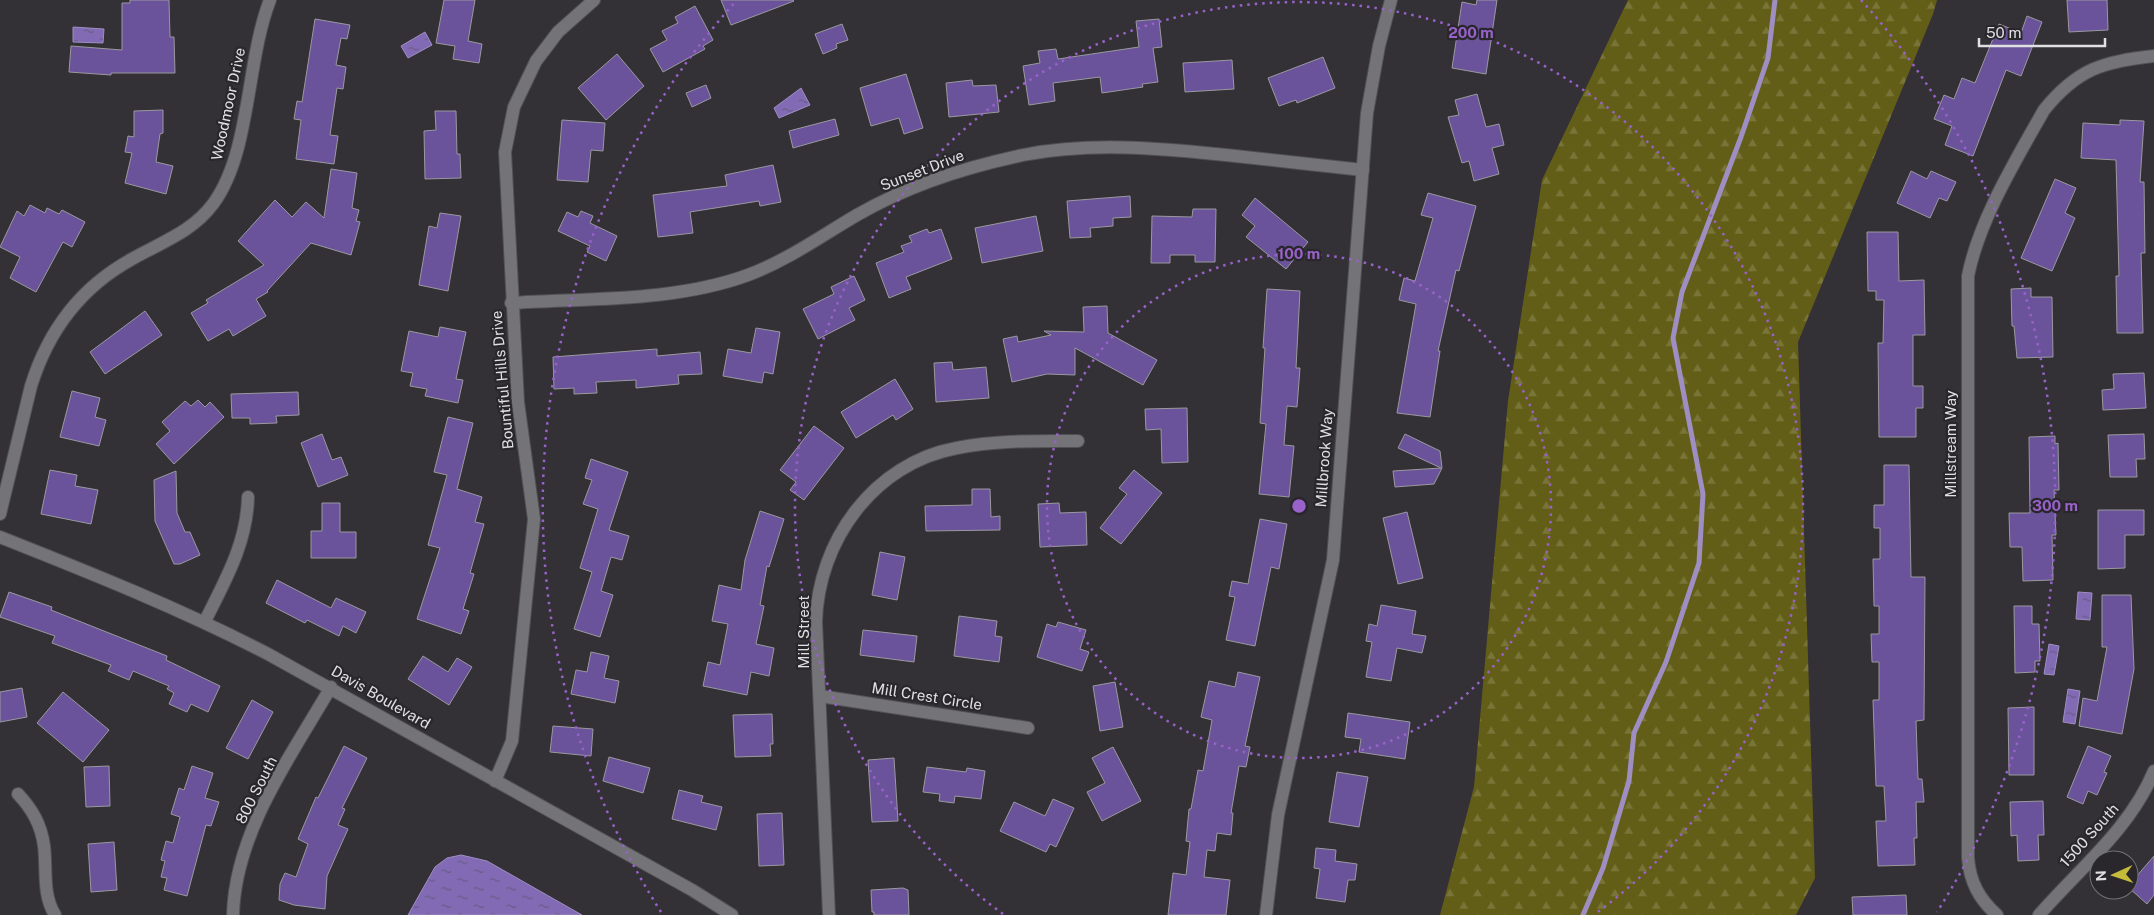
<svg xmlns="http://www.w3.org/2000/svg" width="2154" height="915" viewBox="0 0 2154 915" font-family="'Public Sans',sans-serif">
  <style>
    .forest { fill: url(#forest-firs) }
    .water { fill: url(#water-ripples); stroke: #9e8ec2 }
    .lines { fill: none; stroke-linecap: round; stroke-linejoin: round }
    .stream { stroke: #9e8ec2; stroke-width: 5 }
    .building { fill: #6a539a; stroke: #9a999f }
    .street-casing { stroke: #515055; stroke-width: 14 }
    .secondary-casing { stroke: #515055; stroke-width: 14 }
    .street { stroke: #747378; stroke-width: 12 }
    .secondary { stroke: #747378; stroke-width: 12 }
    .ring { fill: none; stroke: #9962ca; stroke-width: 2.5; stroke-dasharray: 2.5 5 }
    .labels { text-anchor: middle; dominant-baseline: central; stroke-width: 4.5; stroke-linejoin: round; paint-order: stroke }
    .street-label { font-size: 15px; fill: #e0dfe2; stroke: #29272c }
    .centre { fill: #9962ca; stroke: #29272c; stroke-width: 2.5 }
    .ring-label { font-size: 15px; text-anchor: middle; font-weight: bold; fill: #9962ca; stroke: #29272c; stroke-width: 4.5; stroke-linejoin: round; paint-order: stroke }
  </style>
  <defs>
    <pattern id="forest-firs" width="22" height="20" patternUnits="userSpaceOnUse" patternTransform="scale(1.25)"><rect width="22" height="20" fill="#635e17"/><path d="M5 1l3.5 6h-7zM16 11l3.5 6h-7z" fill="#797538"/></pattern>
    <pattern id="water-ripples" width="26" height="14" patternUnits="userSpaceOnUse" patternTransform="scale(1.25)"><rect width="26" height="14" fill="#826bb4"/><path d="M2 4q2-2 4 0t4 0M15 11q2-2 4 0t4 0" fill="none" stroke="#695b87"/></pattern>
  </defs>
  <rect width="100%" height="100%" fill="#333136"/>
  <path class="forest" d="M1628,0h309l-4,14 -135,328 17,536 -19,37h-356l34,-128 34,-386 34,-221z"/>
  <g class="water">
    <path d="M73,27l31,2 -1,14 -30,-1z"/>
    <path d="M425,32l7,13 -24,13 -7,-12z"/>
    <path d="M801,88l9,17 -31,13 -5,-10z"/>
    <path d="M2078,592l14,1 -2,27 -14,-1z"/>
    <path d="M2049,644l10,2 -5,29 -10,-1z"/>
    <path d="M2068,689l12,2 -5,33 -12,-2z"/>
    <path d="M461,855l26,6 95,54h-174l27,-48 12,-9z"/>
  </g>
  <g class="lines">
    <path class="stream" d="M1583,915l20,-47 26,-87 5,-48 32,-71 33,-99 4,-69 -30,-156 9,-46 59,-155 27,-79 7,-58"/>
  </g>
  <g class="building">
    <path d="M130,0h39l1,37h4l1,36h-64v2l-42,-3 2,-26 51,4v-47h8z"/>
    <path d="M444,0h31l-7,41 14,3 -3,19 -26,-4 2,-13 -19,-3z"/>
    <path d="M721,0h72l1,1 -63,24z"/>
    <path d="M1477,0h20l-11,74 -34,-6 10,-66 14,3z"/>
    <path d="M2067,0h40l1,30 -39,2z"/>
    <path d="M695,6l18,34 -10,6 2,3 -42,23 -13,-23 17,-9 -5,-9 16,-8 -3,-6z"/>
    <path d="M2027,16l15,6 -21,54 -15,-6 -33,86 -28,-11 7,-19 -18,-7 10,-24 10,4 8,-21 13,5 24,-59 22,9z"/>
    <path d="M315,19l35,6 -3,14 -6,-1 -5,27 10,2 -3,22 -6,-1 -7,47 8,1 -4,28 -38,-5 5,-39 -7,-1 3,-18 5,1z"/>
    <path d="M1159,19l3,28 -9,1 5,34 -16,2 1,3 -41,6 -2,-16 -47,6 2,18 -26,4 -6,-39 17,-3 -2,-12 18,-2 2,10 81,-12 -3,-26z"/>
    <path d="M842,24l6,16 -12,4 1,4 -14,6 -8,-20z"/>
    <path d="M617,54l27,32 -38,34 -28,-32z"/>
    <path d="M1323,57l12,31 -38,15 -1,-3 -17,6 -11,-28z"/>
    <path d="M1232,60l2,29 -49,3 -2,-29z"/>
    <path d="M906,74l17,54 -19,6 -5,-16 -28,8 -11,-38z"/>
    <path d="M972,80l1,6 23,-1 3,27 -50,5 -3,-34z"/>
    <path d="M706,85l5,13 -19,9 -6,-14z"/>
    <path d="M1477,94l9,33 13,-3 5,21 -12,3 7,26 -25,7 -5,-20 -7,2 -14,-46 11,-2 -4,-15z"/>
    <path d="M163,110v23l-3,1 -4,28 17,4 -7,28 -41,-11 7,-30 -7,-1 3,-16 6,1v-26z"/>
    <path d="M435,111h21l1,43h3l1,24 -36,1 -1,-48 12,-1z"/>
    <path d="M835,119l4,16 -46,13 -4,-17z"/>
    <path d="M562,120l43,3 -2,28 -12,-1 -3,32 -31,-2z"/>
    <path d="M2120,120l24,1 -4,61h4l1,71h-4l2,80h-26l-1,-57h3l-3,-116 -35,-2 2,-35 37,2z"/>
    <path d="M773,165l8,37 -21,4 -1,-5 -69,11 3,21 -35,4 -5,-42 74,-9 -2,-11z"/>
    <path d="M331,169l26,4 -5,35 7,2 -3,11 4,1 -9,33 -40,-12 -44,48 1,1 -12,7 10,17 -33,20 -4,-7 -21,12 -17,-28 17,-10 -2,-3 58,-35 -26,-24 37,-41 17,17 14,-15 18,16z"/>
    <path d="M1911,171l16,8 4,-8 25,11 -9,19 -8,-3 -9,20 -33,-15z"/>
    <path d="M2055,179l21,9 -11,25 10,5 -23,53 -31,-13z"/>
    <path d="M1428,193l48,13 -17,65 -3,-1 -18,81h2l-10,66 -33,-4 19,-109 -17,-4 5,-22 11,3 18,-63 -12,-3z"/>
    <path d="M1130,196l1,21 -18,1v8l-23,2 1,9 -21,1 -3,-37z"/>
    <path d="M1255,198l53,44 -22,27 -40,-32 9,-11 -13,-11z"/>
    <path d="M30,205l15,8 2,-5 12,6 3,-4 23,12 -13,25 -9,-5 -27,50 -26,-14 10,-21 -20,-10 17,-36 7,5z"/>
    <path d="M1193,209h23l-1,53h-20v-7h-25v8h-19l1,-47 40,1z"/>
    <path d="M581,211l12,5 -3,7 27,13 -11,25 -19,-9 3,-6 -32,-15 9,-19 11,5z"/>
    <path d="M440,213l21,3 -13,75 -29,-6 10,-59 8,2z"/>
    <path d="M1036,216l7,35 -61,12 -7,-35z"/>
    <path d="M927,229l2,4 12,-4 11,30 -46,18 5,12 -22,9 -13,-35 28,-11 -3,-6 11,-4 -3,-6z"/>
    <path d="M1867,232h31l1,49 25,-1 1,55h-12v51h10v22h-7v29h-37l-1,-94h5l1,-43h-8v-9h-8z"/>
    <path d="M854,276l11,24 -16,8 6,12 -37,19 -15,-30 31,-15 -3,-7z"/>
    <path d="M2031,288v9h21l1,60 -36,1 -3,-32h-2l-1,-37z"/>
    <path d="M1267,289l33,2 -4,77h4l-3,39 -10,-1 -3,39 10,1 -5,51 -30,-3 7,-70 -6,-1 5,-75h-2z"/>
    <path d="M1107,306l1,27 49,27 -14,25 -68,-37v27l-28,-1 -35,8 -9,-43 14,-3 1,6 33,-7 -7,-4 40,1 -1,-25z"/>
    <path d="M145,311l17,24 -57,39 -15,-22z"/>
    <path d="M440,327l26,5 -10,47 7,1 -5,23 -33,-7 2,-7 -17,-3 3,-13 -12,-2 8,-40 29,6z"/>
    <path d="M756,328l24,4 -7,42 -9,-2 -2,11 -39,-7 5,-27 23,4z"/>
    <path d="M657,349v7l43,-4 2,22 -24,1 1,9 -43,4v-8l-40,2 1,11 -23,1v-6l-20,1 -1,-32z"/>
    <path d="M952,362l1,8 33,-3 3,31 -53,4 -2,-39z"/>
    <path d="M2144,373l2,35 -43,2 -1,-20 12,-1 -1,-15z"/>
    <path d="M895,379l18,30 -17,11 -3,-5 -37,23 -15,-26z"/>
    <path d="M72,391l28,7 -5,19 11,3 -7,26 -39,-9z"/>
    <path d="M298,392l1,23 -23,1 1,7 -27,1v-6h-18l-1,-24z"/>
    <path d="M198,400l7,7 5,-5 14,15 -50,47 -18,-20 14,-13 -8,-9 23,-21 6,5z"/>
    <path d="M1187,408l1,54 -26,1 -1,-34 -15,1 -1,-21z"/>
    <path d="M448,417l25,6 -16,66 25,8 -7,25 9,2 -14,49 4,1 -11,35 6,2 -8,23 -44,-15 23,-71 -12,-3 19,-70 -13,-3z"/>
    <path d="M814,426l30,22 -40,52 -14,-10 6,-8 -16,-12z"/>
    <path d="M322,434l10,26 9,-3 7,18 -30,12 -17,-44z"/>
    <path d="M1405,434l35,17 2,17 -8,16 -39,3 -2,-16 48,-3 -43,-20z"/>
    <path d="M2144,434l1,25h-9l1,18h-27l-2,-42z"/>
    <path d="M2055,436v8l3,-1 1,47h-5l2,45h-4l1,45 -30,1 -1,-34h-12l-1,-34h21l-1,-76z"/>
    <path d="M591,459l37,13 -19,58 20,6 -7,24 -11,-3 -10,34 12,4 -13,42 -26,-8 18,-57 -12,-4 18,-59 -15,-5 9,-24 -7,-2z"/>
    <path d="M1884,465h25l2,112h14l-1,143 -8,1 2,58h4l2,23h-8l1,36h-3l1,27 -37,1 -2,-45h10l-2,-35h-8l-3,-86h6v-38h-7l-1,-28h8v-28h-5l-1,-47h7v-31h-6v-23h10z"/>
    <path d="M50,470l27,5 -2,11 23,4 -7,34 -50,-10z"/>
    <path d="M1134,470l28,23 -41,51 -21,-16 27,-34 -8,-6z"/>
    <path d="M176,471l1,42 8,19h5l10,23 -20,9h-6l-19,-43 -1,-41z"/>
    <path d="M972,489h18l1,28 9,-1v14l-74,1 -1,-25 47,-1z"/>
    <path d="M322,503h18v29h16v26h-45v-27h11z"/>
    <path d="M1059,503l1,10 26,-1 1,33 -47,2 -2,-43z"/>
    <path d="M2098,510h46v25h-19v33l-27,1z"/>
    <path d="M760,511l24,8 -15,48 -2,-1 -7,39 4,1 -8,38 18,4 -5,28 -18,-4 -4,23 -44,-9 5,-24 12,3 8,-41 -16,-3 7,-36 22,5 4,-30z"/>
    <path d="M1407,512l16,66 -25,6 -15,-66z"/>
    <path d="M1260,519l27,5 -8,45 -8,-2 -16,79 -29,-6 9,-43 -6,-1 3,-15 16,3z"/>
    <path d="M880,552l25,5 -8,43 -25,-5z"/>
    <path d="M277,580l54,28 5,-10 30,14 -10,21 -13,-7 -4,10 -32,-16 -2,3 -39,-20z"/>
    <path d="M9,592l43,15 -1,3 116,46 -1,4 54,26 -12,26 -17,-8 -4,8 -18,-8 5,-11 -7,-4 2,-3 -36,-15 -4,9 -21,-9 3,-6 -59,-22 3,-7 -55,-19z"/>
    <path d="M2102,595h29l3,74 -12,65 -43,-8 4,-28 14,3 10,-54h-5z"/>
    <path d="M1381,605l35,6 -4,23 14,2 -4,17 -25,-5 -6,33 -25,-4 6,-35 -6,-1 3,-17 8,2z"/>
    <path d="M2014,606h18v18h7l1,37h-5v11l-20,1z"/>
    <path d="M959,616l38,5 -2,15 7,1 -3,25 -45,-6z"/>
    <path d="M1058,622l28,8 -6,19 9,3 -7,19 -45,-14 10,-33 9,3z"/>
    <path d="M863,630l54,6 -3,26 -54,-7z"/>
    <path d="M591,652l18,4 -5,22 15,3 -4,22 -44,-9 5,-24 11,2z"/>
    <path d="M423,656l25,16 9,-14 15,9 -23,38 -41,-26z"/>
    <path d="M1238,672l22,5 -15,69 5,1 -4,20 -7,-1 -8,47h2l-2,22 -14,-2 -2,18 -8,-1 -3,27 26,3 -4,35h-58l5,-42 13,2 4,-33 -4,-1 3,-32h2l7,-39 5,1 9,-51 -11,-3 8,-36 26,6z"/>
    <path d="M1115,682l8,45 -23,4 -7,-45z"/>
    <path d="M22,688l5,29 -27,5v-30z"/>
    <path d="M63,692l46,38 -26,32 -46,-39z"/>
    <path d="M252,700l21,12 -25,47 -22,-11z"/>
    <path d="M2034,707v68h-25l-1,-67z"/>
    <path d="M1348,713l62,9 -5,37 -46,-7 2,-13 -16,-2z"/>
    <path d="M772,714l1,30h-3l1,12 -36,1 -2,-42z"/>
    <path d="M553,726l40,3 -2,27 -41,-4z"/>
    <path d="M344,746l23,12 -25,50 3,1 -7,16 10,4 -21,47 -2,33 -31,-4 -15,-5 1,-16 5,-11 11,4 12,-33 -10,-5 18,-42 2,1z"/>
    <path d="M2088,746l23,10 -7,16 3,1 -10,22 -9,-4 -5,13 -16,-7z"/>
    <path d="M1113,747l28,54 -39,20 -15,-29 18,-9 -13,-25z"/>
    <path d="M609,757l41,11 -7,25 -40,-12z"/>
    <path d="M894,758l4,63 -26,1 -4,-62z"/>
    <path d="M109,766l1,40 -24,1 -2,-40z"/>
    <path d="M192,766l21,7 -8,25 14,4 -8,24 -5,-1 -19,71 -23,-6 3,-12 -6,-1 4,-16 -4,-1 5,-19 7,2 7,-26 -9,-3 8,-26 5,2z"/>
    <path d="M927,767l39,5 1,-4 18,3 -4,28 -26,-3 -1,7 -15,-2 1,-7 -17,-2z"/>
    <path d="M1337,772l31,5 -9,50 -30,-5z"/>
    <path d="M679,790l24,6 -2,6 21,5 -6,23 -44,-11z"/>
    <path d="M1053,799l21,9 -18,39 -6,-3 -4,8 -46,-21 14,-29 31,14z"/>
    <path d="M2043,801l1,34h-6l1,25 -21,1 -1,-26 -6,1 -1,-34z"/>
    <path d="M782,813l2,52 -25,1 -2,-52z"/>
    <path d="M114,842l3,48 -26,2 -3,-48z"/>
    <path d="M1316,848l20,2 -1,11 22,3 -2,16h-7l-3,22 -29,-4 4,-29 -6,-1z"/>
    <path d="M2154,856v39l-7,9 -18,-16v-3z"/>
    <path d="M903,888l5,2 1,25h-35v-3h-2l-1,-22z"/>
    <path d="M1906,895l1,20h-54l-1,-18z"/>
  </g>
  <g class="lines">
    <defs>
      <g id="street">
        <path d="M511,303c79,-5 163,-1 237,-28 40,-15 73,-39 109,-60 50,-29 109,-48 166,-60 67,-13 135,-7 203,0 46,5 91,10 137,15"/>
        <path d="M0,514l31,-128c17,-55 50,-99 101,-127 30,-17 60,-27 81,-55 38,-51 33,-143 57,-204"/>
        <path d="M205,621c20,-40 42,-78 43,-124"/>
        <path d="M820,696l208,32"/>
        <path d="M495,781l17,-40 22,-222 -16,-117 -13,-250 9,-45 22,-46 22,-29 36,-32"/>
        <path d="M18,794c14,15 23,30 26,52 3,23 -2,48 11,69"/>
        <path d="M233,915c2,-83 58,-159 98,-228"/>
        <path d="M829,915l-13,-293c2,-81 58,-159 141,-174 40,-8 81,-7 121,-7"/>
        <path d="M1266,915l12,-100 55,-255 34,-447 12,-67 12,-46"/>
        <path d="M1997,915c-18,-16 -27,-33 -29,-57v-582c11,-56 48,-116 76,-166 34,-42 59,-48 110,-54"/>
        <path d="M2039,915c41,-47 91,-86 115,-144"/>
      </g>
      <path id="secondary" d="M0,537c91,36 181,72 268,117l424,236 40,25"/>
    </defs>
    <use href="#street" class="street-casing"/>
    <use href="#secondary" class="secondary-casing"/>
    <use href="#street" class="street"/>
    <use href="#secondary" class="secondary"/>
  </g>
  <g class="ring">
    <circle cx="1299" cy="506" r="252"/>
    <path d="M1003 914A504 504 0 1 1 1595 914"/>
    <path d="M661 912A756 756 0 0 1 737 0M1861 0A756 756 0 0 1 1937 912"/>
  </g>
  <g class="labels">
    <g class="street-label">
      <text transform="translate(228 104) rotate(-78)">Woodmoor Drive</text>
      <text transform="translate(922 170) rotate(-21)">Sunset Drive</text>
      <text transform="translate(502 380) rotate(-95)">Bountiful Hills Drive</text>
      <text transform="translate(1950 444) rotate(-90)">Millstream Way</text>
      <text transform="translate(1324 458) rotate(-86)">Millbrook Way</text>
      <text transform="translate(803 632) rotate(-90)">Mill Street</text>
      <text transform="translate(927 696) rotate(9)">Mill Crest Circle</text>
      <text transform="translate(381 697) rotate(30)">Davis Boulevard</text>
      <text transform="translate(256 790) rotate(-63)">800 South</text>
      <text transform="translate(2089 835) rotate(-48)">1500 South</text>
    </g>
  </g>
  <circle cx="1299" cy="506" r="8" class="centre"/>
  <g class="ring-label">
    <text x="1471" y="38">200 m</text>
    <text x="1299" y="259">100 m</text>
    <text x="2055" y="511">300 m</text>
  </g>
  <g transform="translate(2114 875) rotate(267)"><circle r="24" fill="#29272c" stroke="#727175"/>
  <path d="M0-4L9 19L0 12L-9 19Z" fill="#c6bc3c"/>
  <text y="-8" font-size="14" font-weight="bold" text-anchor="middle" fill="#e0dfe2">N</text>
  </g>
  <path d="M1979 38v8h126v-8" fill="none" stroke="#e0dfe2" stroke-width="2.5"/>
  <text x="1986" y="38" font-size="15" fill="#e0dfe2" stroke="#29272c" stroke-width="4" paint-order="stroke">50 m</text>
</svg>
